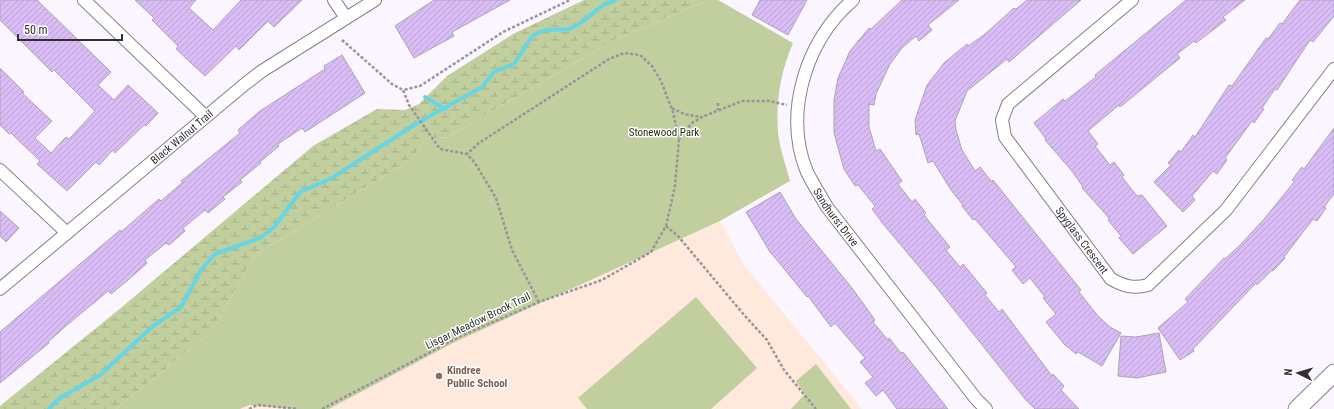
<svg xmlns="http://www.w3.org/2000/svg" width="1334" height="409" viewBox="0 0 1334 409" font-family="'Roboto Condensed',sans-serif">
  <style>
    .education { fill: #ffe9dc }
    .green { fill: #c1ce9e }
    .wetland { fill: url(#wetland-marsh) }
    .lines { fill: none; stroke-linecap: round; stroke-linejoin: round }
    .stream { stroke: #66d6e7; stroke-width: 4 }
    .building { fill: url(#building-hatch); stroke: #aba6b0 }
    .street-casing { stroke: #85808a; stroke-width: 14 }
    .secondary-casing { stroke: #85808a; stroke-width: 19 }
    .path { stroke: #98949b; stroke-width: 2.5; stroke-dasharray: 3 2; stroke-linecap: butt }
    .street { stroke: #fff; stroke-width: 12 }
    .secondary { stroke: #fff; stroke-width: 17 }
    .education-dot { fill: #8d6e63; stroke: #fff; stroke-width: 1.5 }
    .labels { text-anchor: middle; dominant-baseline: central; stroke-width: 3; stroke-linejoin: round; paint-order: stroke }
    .park-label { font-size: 11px; fill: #282f0d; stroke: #fff }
    .street-label { font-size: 11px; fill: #323034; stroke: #fff }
    .education-label { font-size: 11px; font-weight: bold; fill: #785e54; stroke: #fff; text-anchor: start }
  </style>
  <defs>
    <pattern id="wetland-marsh" width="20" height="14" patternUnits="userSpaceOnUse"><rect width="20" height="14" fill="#c1ce9e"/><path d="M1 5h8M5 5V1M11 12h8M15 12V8" fill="none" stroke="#a6b189"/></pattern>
    <pattern id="building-hatch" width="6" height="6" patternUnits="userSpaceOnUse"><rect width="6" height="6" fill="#d9bcf5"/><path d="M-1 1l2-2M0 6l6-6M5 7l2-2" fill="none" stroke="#bba2d3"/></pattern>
  </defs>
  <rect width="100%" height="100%" fill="#faf5fe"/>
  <g class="education">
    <path d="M720,221l24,44 118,144h-533l124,-66z"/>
    <path d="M249,405l44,4h-53z"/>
  </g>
  <g class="green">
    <path d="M709,0h9l75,43c-13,30 -17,58 -15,90 2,16 8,33 12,48l-70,40 -267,122 -124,66h-36l-44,-4 -9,4h-124l96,-78 43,-76 157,-96 14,-20 22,-2 166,-97z"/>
    <path d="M696,297l61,71 -46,41h-124l-9,-11z"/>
    <path d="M816,364l35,45h-60l14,-15 -9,-13z"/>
  </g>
  <path class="wetland" d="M584,0h125l-95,40 -166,97 -22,2 -14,20 -157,96 -43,76 -96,78h-116v-3l122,-99 191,-161 64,-37 28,1 14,-6 28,-28 66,-42z"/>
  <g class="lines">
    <g class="stream">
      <path d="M425,97l20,12"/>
      <path d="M49,409l11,-11 40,-23 53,-49 28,-19 20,-37 14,-16 45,-16 14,-11 26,-35 32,-14 82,-53 68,-38 12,-15 20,-8 19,-29 13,-5 23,-1 13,-7 21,-17 13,-5"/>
    </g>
  </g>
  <g class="building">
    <path d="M0,0h37l74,72 -13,13 16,15 14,-15 30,28 -12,13 -2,-1 -29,28 -2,-3 -14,15 -3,-3 -29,29 -30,-27 3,-3 -29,-28 -2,1 -9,-9v-57l24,24 -2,1 30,28 -17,17 16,15 15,-16 3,2 26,-28 -41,-41 -2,2 -52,-52z"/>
    <path d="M135,0h61l-7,8 24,22 28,-30h61l-28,27 -6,-6 -29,29 -3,-4 -31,30 -29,-27 2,-3 -26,-26 2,-2z"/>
    <path d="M434,0h76l-58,32 2,4 -40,22 -19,-32z"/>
    <path d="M760,0h47l-19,35 -36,-20z"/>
    <path d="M902,0h57l-31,25 4,5 -13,11 -3,-5 -14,12 -12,16 -14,30 -2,11 -5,-1v23l7,24 4,-2 22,32 -4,3 14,18 3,-3 11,14 -2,2 26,32 -4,3 14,17 3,-3 24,29 -2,2 14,17 3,-3 50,67 1,-2 11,12 -3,4 18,19h-44l-10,-10 -89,-112 -52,-62 -12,-16 3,-3 -17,-21 -3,1 -11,-17 -10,-36v-33l4,-22 12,-27 19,-23 2,1z"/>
    <path d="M1027,0h54l-72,62 -2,-3 -40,32 -12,30 1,9 6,20 13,21 5,-4 12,15 1,-2 88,110 -2,2 19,24 12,11 11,6 -19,33 -24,-14 -2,2 -12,-10 -18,-22 10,-8 -13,-16 2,-1 -15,-19 -7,6 -11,-14 4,-3 -28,-33 -13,-15 -2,1 -11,-14 1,-1 -12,-15 -18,-29 -5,2 -9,-29 -3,1 -1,-15 12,-35 17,-22 23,-19 1,2 16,-11 30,-27 2,1z"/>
    <path d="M1186,0h59l-22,17 3,3 -30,23 -2,-2 -17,13 3,4 -60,49 -1,-2 -31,26 10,13 -3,2 15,19 4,-3 10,13 -2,2 15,19 5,-1 25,31 -34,28 -14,-16 2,-2 -13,-16 1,-2 -27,-30 1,-1 -11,-16 -27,-31 1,-1 -12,-16 29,-24 2,2 31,-24 -1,-2z"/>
    <path d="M1300,0h34v16l-21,26 -3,-2 -33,50 -2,-1 -13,19 2,1 -10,14 -2,-2 -27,37 2,2 -10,14 -4,-3 -21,25 3,4 -12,12 -29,-30 17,-17 -3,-2 11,-13 2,2 12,-17 2,2 34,-52 3,1 34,-48 2,1 12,-16 2,1z"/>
    <path d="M342,55l23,38 -60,39 -3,-4 -24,16 1,2 -19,16 1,1 -21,17 2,2 -19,15 2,2 -17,14 -3,-3 -22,18 2,3 -16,14 -3,-2 -21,17 2,3 -19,17 -17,14 -3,-3 -41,34 -19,17 1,1 -49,40v-51l120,-102 1,2 38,-33 2,2 22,-19 -2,-1 59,-48 -2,-3 22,-19 65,-42 -1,-3z"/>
    <path d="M1334,128v66l-10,13 2,1 -9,13 -4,-2 -29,38 1,1 -12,13 -1,-1 -15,15 -1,-2 -63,66 1,2 -14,9 -22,-32 30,-26 -3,-3 39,-41 1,1 15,-14 25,-27 29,-36 -2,-2 10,-13 2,2z"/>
    <path d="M780,192l16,27 56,69 23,32 -2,2 15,18 1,-2 12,15 2,-1 45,57h-51l-14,-19 -7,6 -11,-13 8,-6 -13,-15 5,-4 -30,-35 -4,4 -23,-31 -1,1 -26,-32 -11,-13 -24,-40z"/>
    <path d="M0,211l19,17 -13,14 -6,-6z"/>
    <path d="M1159,333l7,39 -29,6 -19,-2 3,-40 15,1z"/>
  </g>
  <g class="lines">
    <defs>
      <g id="street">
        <path d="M84,0l121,116"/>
        <path d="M334,0l12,18"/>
        <path id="s1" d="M853,0c-47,40 -70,113 -46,172 6,12 13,23 20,35l149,192 10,10"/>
        <path id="s2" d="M1132,0l-124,104 -6,16 3,17 106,142c13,7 22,10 37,6l78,-75 108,-141"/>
        <path d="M0,170l67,63"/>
        <path id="s3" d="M0,289l245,-205 17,-13 113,-71"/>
      </g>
      <path id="secondary" d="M1297,409l37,-36"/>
    </defs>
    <use href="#street" class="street-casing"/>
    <use href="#secondary" class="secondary-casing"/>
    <g class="path">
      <path d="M342,40l50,44 11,6"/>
      <path d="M718,103v7"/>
      <path d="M672,108l12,6 17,3"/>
      <path d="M679,139l13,-16 10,-6 40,-16h27l18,4"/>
      <path d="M666,226l12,10 67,80 22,24 17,30 32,39"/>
      <path d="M539,302l-27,-52 -16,-52 -21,-35 -8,-9 -27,-5 -31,-44 -6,-15 17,-4 83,-54 67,-32"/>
      <path d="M249,409l8,-4 41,4"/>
      <path d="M322,409l139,-73 78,-34 63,-22 49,-28 15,-26 9,-40 4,-46 -6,-28 -12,-31 -9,-15 -12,-11 -16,-2 -15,6 -130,84 -12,11"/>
    </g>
    <use href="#street" class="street"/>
    <use href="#secondary" class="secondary"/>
  </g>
  <circle class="education-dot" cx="439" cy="376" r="4"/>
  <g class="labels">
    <g class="park-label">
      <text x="664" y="132">Stonewood Park</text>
    </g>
    <g class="street-label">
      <text stroke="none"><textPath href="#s3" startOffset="237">Black Walnut Trail</textPath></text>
      <text stroke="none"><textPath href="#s1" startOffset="243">Sandhurst Drive</textPath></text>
      <text stroke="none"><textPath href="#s2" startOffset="325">Spyglass Crescent</textPath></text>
      <text transform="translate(478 321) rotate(-26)">Lisgar Meadow Brook Trail</text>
    </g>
    <g class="education-label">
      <text x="447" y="370">Kindree<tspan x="447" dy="13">Public School</tspan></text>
    </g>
  </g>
  <g transform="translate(1298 373) rotate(275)" stroke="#ffffff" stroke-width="3" paint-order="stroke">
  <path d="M0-3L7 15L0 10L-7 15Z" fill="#323034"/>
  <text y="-6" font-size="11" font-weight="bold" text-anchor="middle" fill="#323034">N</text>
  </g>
  <path d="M18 34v6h104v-6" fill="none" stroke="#323034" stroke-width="2"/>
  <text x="24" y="34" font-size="12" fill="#323034" stroke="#ffffff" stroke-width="3" paint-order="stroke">50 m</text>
</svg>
